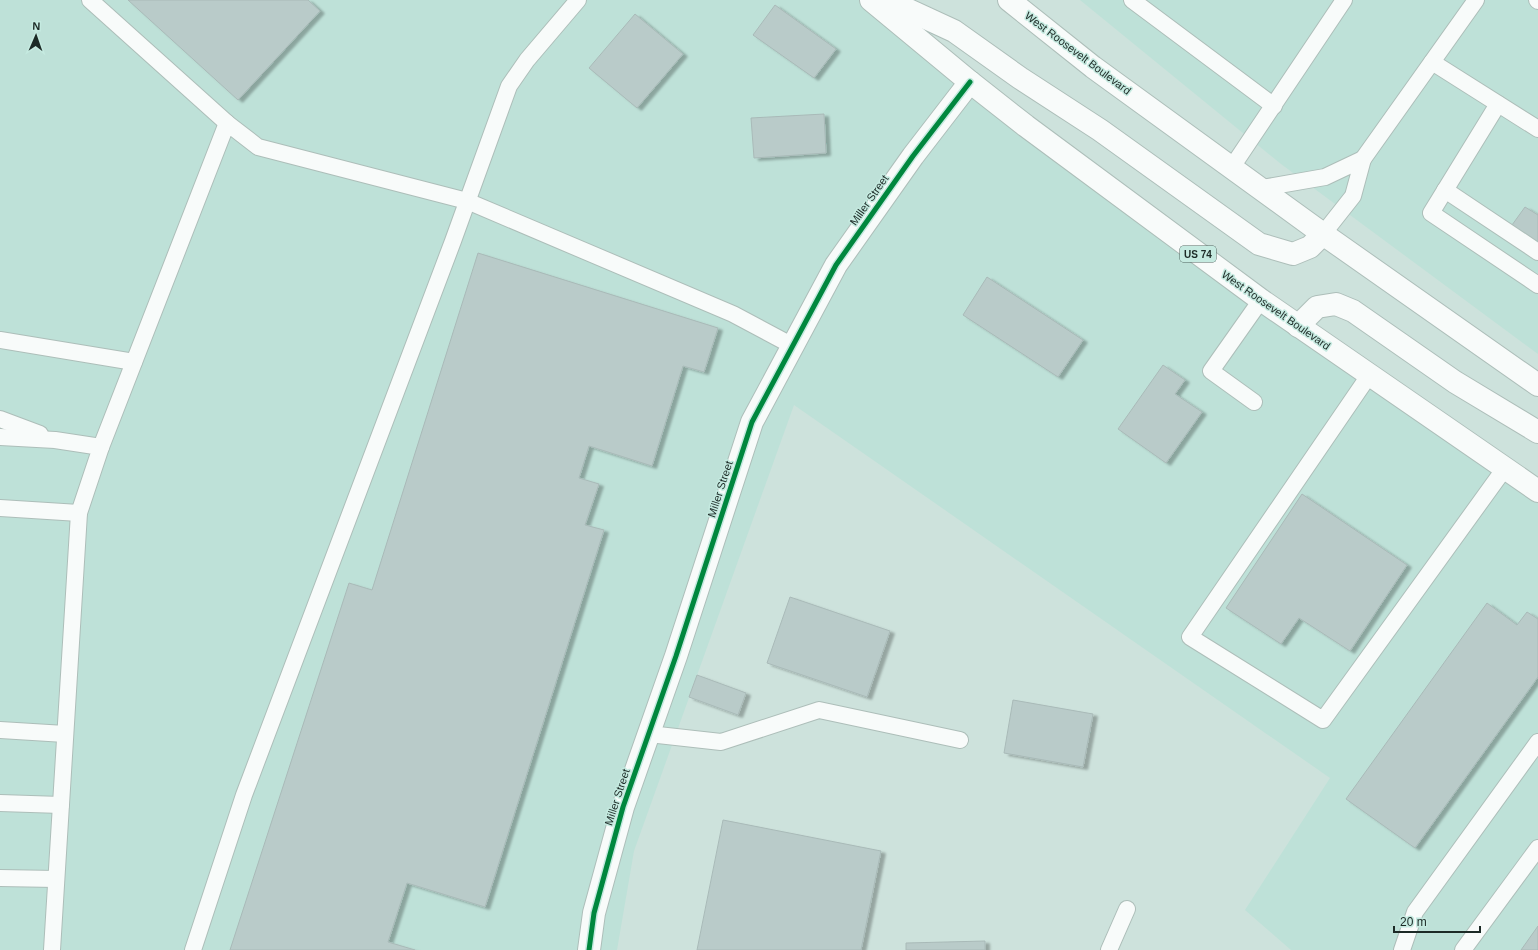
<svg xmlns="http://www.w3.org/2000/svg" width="1538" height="950" viewBox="0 0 1538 950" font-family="Arial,sans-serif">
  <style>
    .built { fill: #bee1d8 }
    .building { fill: #b9cbc9; stroke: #a9bab8; filter: url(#shadow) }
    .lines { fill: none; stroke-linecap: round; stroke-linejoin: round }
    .service-casing { stroke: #adbeb9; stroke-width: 18 }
    .minor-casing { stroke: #adbeb9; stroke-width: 24 }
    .trunk-casing { stroke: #adbeb9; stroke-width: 24 }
    .service { stroke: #f8fbfa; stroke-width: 16 }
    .minor { stroke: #f8fbfa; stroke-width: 22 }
    .trunk { stroke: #f8fbfa; stroke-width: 22 }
    .cycleway-casing { stroke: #c5eae0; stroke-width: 8 }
    .cycleway { stroke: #00873e; stroke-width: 5 }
    .labels { text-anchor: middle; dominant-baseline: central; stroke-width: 3; stroke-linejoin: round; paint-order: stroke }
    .shield { fill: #c5eae0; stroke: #4f645e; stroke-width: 1 }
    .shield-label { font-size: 10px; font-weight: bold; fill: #1c2a26 }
    .street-label { font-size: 11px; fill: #1c2a26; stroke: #c5eae0 }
  </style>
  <defs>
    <filter id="shadow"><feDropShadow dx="4.5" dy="2.5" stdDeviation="1" flood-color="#0004"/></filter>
  </defs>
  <rect width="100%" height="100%" fill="#cde2dc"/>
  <g class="built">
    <path d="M0,0h874l664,498v452h-247l-46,-40 85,-132 -536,-373 -160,446 -17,99h-617z"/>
    <path d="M1080,0h458v354l-257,-190z"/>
  </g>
  <g class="building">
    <path d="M128,0h180l12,11 -82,89z"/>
    <path d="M775,5l61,44 -22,29 -61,-43z"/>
    <path d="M635,14l48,40 -46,54 -48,-40z"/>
    <path d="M824,114l2,39 -72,5 -3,-40z"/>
    <path d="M1525,207l13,8v28l-26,-18z"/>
    <path d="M478,253l240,75 -14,44 -21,-6 -31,100 -63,-20 -10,32 20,6 -14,41 19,5 -119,377 -78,-24 -19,59 27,8h-185l119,-367 23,7z"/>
    <path d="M987,277l96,63 -25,37 -95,-62z"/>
    <path d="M1163,365l22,15 -10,14 27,18 -36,51 -48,-34z"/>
    <path d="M1302,494l105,71 -57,86 -51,-33 -18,26 -55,-36z"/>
    <path d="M790,597l100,34 -23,66 -100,-34z"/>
    <path d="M1487,603l30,22 10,-13 11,7v58l-123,171 -69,-49z"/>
    <path d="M697,675l49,18 -8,22 -49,-18z"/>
    <path d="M1013,700l80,14 -10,53 -79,-14z"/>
    <path d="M723,820l158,31 -20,99h-164z"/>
    <path d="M1538,926v24h-17z"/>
    <path d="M985,941v9h-79v-7z"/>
  </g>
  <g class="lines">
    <defs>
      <g id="service">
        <path d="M90,0l137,123"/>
        <path d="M1132,0l142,106"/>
        <path d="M1537,0l1,1"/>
        <path d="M1432,62l106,67"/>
        <path d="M1498,104l-67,109 107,72"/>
        <path d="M1363,159l113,-159"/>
        <path d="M1232,167l112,-167"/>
        <path d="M1262,188l63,-11 38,-18 -10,37 -30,38"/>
        <path d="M1445,190l93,62"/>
        <path d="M0,340l134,22"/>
        <path d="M1370,374l-180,263 133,83 182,-252"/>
        <path d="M1254,402l-43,-31 50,-71"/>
        <path d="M0,419l40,15"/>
        <path d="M0,437l55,3 46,7 -22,66 -27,437"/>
        <path d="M101,447l126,-324 31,24 209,54 266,113 60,32"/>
        <path d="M0,508l79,5"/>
        <path d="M0,730l65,4"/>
        <path d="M649,734l72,8 98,-32 141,30"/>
        <path d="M0,803l61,2"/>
        <path d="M0,878l56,1"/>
        <path d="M193,950l51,-155 209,-554 56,-155 18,-26 51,-60"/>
        <path d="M1109,950l18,-41"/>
        <path d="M1402,950l13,-38 123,-170"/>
        <path d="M1463,950l75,-102"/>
      </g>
      <path id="minor" d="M589,950l5,-37 29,-106 53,-151 76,-234 84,-157 77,-109 57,-74"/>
      <g id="trunk">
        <path d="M871,0l99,82 56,44 235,174 277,191"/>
        <path d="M887,0l67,31 66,47 80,52 159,114 34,10 17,-7 13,-13"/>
        <path d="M1009,0l84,67 230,167 215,151"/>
        <path d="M1298,326l19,-19 19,-3 17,7 102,71 83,50"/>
      </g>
    </defs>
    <use href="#service" class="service-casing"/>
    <use href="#minor" class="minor-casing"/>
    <use href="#trunk" class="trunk-casing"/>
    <use href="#service" class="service"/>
    <use href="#minor" class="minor"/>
    <use href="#trunk" class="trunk"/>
    <defs>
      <path id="cycleway" d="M589,950l5,-37 29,-106 53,-151 76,-234 84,-157 77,-109 57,-74"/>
    </defs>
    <use href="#cycleway" class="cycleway-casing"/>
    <use href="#cycleway" class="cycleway"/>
  </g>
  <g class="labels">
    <rect class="shield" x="1180" y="246" width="36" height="16" rx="3"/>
    <g class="shield-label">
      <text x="1198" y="254">US 74</text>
    </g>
    <g class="street-label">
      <text transform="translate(1078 53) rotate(37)">West Roosevelt Boulevard</text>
      <text transform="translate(869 200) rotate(-55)">Miller Street</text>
      <text transform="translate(1276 310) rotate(35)">West Roosevelt Boulevard</text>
      <text transform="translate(720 489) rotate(-72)">Miller Street</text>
      <text transform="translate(617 797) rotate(-72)">Miller Street</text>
    </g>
  </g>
  <g transform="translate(36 36) rotate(2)" stroke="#c5eae0" stroke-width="3" paint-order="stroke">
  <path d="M0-3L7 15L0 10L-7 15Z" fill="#1c2a26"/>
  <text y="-6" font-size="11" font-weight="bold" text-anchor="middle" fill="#1c2a26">N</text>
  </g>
  <path d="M1394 926v6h86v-6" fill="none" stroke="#1c2a26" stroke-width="2"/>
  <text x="1400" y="926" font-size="12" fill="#1c2a26" stroke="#c5eae0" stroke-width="3" paint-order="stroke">20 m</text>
</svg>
